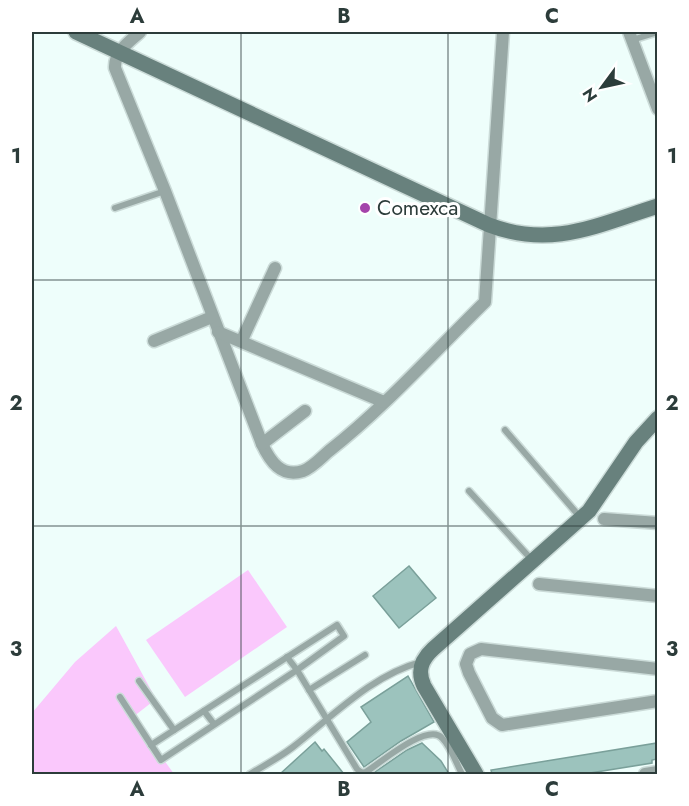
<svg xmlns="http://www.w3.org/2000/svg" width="689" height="806" viewBox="0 0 689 806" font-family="Jost,sans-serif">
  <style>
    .green { fill: #fac8fc }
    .building { fill: #9cc3bd; stroke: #7aa09a; stroke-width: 1.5 }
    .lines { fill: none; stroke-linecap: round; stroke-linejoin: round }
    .service-casing { stroke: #cbdbd8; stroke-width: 9 }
    .minor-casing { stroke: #cbdbd8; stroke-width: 15 }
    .secondary-casing { stroke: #cbdbd8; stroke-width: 18 }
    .service { stroke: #98a8a5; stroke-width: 6 }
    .minor { stroke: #98a8a5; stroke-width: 12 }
    .secondary { stroke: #68817d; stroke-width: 15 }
    .grid { fill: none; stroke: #2c3c3a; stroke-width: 1.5; stroke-opacity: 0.55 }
    .poi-dot { fill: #a444ab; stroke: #fff; stroke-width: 2 }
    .labels { text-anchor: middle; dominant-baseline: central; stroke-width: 6; stroke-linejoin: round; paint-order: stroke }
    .poi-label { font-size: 21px; fill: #2c3c3a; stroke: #fff; text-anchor: start }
    .neatline { fill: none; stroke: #2c3c3a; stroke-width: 2 }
    .grid-label { font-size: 20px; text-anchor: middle; font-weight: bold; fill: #2c3c3a }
  </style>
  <rect width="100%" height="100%" fill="#eefefb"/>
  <g class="green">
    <path d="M248,570l39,57 -102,70 -39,-57z"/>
    <path d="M116,626l40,73 -23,18 41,57h-142v-61l43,-51z"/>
  </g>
  <g class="building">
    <path d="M409,566l27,32 -37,30 -26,-32z"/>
    <path d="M408,676l26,46 -33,19 -37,26 -17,-25 24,-20 -10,-15z"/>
    <path d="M315,742l7,9 2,-2 20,25h-64z"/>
    <path d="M422,743l19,18 8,13h-77l35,-24z"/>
    <path d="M657,743v16l-5,1v3l-68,11h-92l-1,-4z"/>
  </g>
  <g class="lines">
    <defs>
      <g id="service">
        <path d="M632,40l26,-8"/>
        <path d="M115,208l50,-17"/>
        <path d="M505,430l75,87"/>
        <path d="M469,491l63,69"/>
        <path d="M139,681l35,49"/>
        <path d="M309,690l56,-35"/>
        <path d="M120,697l41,63 136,-90 -10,-13"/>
        <path d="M204,711l10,13"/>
        <path d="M151,745l186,-120 7,11 -47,34 60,99 5,4 4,-1c14,-9 62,-50 76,-34 9,9 14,25 20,36"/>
        <path d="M250,774c14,-8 30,-17 43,-27 40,-31 79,-72 128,-85"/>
      </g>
      <g id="minor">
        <path d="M140,32c-11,10 -26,20 -25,36l50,123 97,253c8,17 19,34 41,27 9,-3 19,-14 26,-20 55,-43 106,-100 156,-149l18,-270"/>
        <path d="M629,32l29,77"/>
        <path d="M218,332l166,70"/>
        <path d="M242,340l33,-72"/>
        <path d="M154,341l58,-24"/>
        <path d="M262,444l43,-33"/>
        <path d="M604,519l54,4"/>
        <path d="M539,584l119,12"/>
        <path d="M658,669l-177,-20 -11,5 -4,10 3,9 23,45 10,7 156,-24"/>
        <path d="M645,774l13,-2"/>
      </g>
      <g id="secondary">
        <path d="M76,32l413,193c63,24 108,0 169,-19"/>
        <path d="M476,774l-52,-88c-7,-15 -3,-26 9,-37l156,-138 47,-69 22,-24"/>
      </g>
    </defs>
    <use href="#service" class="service-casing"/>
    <use href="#minor" class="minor-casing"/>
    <use href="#secondary" class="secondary-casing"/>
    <use href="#service" class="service"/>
    <use href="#minor" class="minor"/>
    <use href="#secondary" class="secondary"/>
  </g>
  <path class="grid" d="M241,32v742M448,32v742M32,280h626M32,526h626"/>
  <circle class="poi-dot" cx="365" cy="208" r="6"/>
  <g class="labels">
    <g class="poi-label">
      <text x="377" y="208">Comexca</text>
    </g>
  </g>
  <rect width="689" height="806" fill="none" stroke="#ffffff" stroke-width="66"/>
  <g transform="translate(602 87) rotate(237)" stroke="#ffffff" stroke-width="4.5" paint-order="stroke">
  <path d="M0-4.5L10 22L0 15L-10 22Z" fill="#2c3c3a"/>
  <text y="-9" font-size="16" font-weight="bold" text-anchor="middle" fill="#2c3c3a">N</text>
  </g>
  <rect x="33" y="33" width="623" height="740" class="neatline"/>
  <g class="grid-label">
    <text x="137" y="23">A</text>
    <text x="344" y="23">B</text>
    <text x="552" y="23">C</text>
    <text x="16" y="163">1</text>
    <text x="672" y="163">1</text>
    <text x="16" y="410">2</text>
    <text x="672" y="410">2</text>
    <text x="16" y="656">3</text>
    <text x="672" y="656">3</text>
    <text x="137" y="796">A</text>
    <text x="344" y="796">B</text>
    <text x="552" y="796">C</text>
  </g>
</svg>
